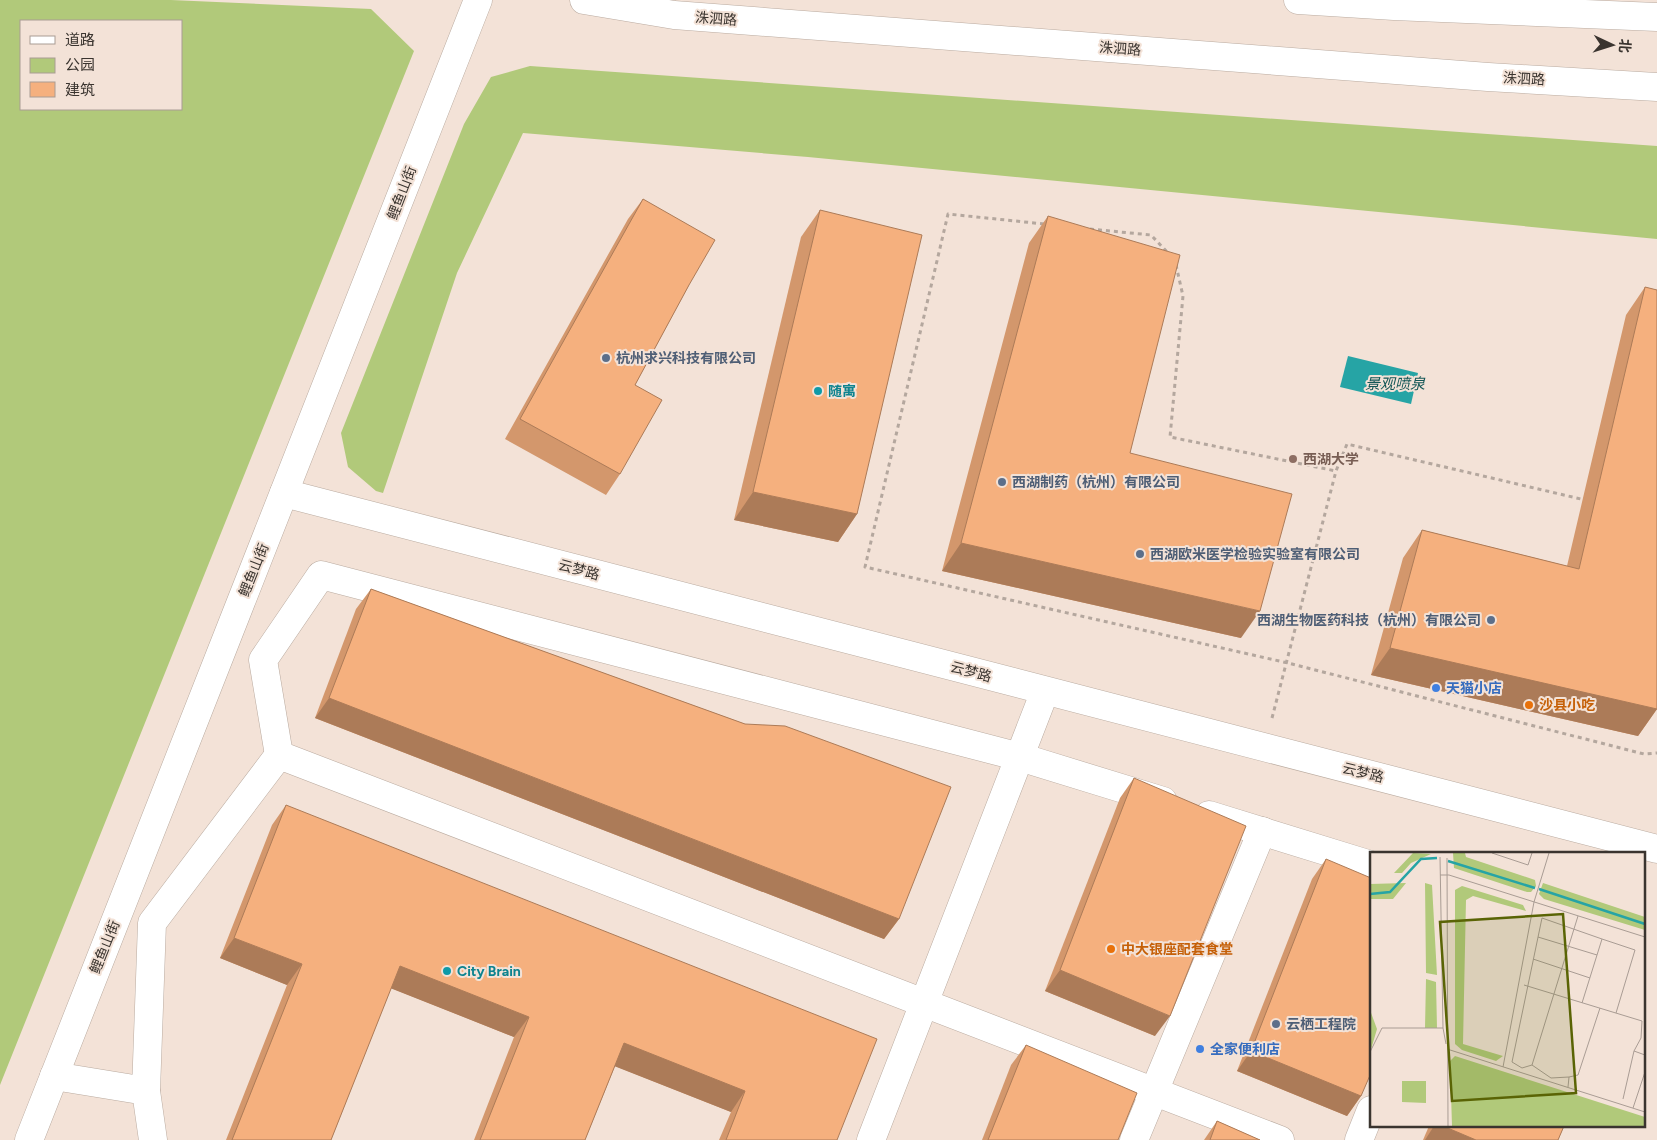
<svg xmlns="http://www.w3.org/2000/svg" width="1657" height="1140" viewBox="0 0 1657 1140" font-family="Figtree,'Noto Sans SC',sans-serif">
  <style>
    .green { fill: #b1c97a; fill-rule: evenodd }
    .water { fill: #26a4a5 }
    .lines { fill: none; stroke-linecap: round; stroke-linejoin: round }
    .street-casing { stroke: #baaba0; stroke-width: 29 }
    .secondary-casing { stroke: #baaba0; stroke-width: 29 }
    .path { stroke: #b4a79e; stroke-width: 3; stroke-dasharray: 4 4; stroke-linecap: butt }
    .street { stroke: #fff; stroke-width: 28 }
    .secondary { stroke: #fff; stroke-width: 28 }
    .wall { fill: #d3976c }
    .shaded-wall { fill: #ac7b58 }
    .building { fill: #f5b07e; stroke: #ac7b58 }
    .service-dot { fill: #5c6f8a; stroke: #f3e2d7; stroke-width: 2 }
    .culture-dot { fill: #0f9aa8; stroke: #f3e2d7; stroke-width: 2 }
    .education-dot { fill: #8d6e63; stroke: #f3e2d7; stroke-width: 2 }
    .shop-dot { fill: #3f7fe0; stroke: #f3e2d7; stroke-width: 2 }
    .food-dot { fill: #e8710a; stroke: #f3e2d7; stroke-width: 2 }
    .labels { text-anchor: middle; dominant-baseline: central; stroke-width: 4; stroke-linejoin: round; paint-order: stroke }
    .street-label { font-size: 14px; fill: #3a342f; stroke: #f3e2d7 }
    .service-label { font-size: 14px; font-weight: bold; fill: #4e5e75; stroke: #f3e2d7; text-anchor: start }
    .culture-label { font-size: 14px; font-weight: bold; fill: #0d838f; stroke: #f3e2d7; text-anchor: start }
    .education-label { font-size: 14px; font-weight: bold; fill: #785e54; stroke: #f3e2d7; text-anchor: start }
    .shop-label { font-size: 14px; font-weight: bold; fill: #366cbe; stroke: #f3e2d7; text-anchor: start }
    .food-label { font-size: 14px; font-weight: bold; fill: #c56008; stroke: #f3e2d7; text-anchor: start }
    .water-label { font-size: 15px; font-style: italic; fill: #145757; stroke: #f3e2d7 }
    .inset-river { fill: none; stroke: #26a4a5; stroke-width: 2.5 }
    .inset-road { fill: none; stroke: #a99c94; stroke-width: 1 }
    .view { fill: #5a6405; fill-opacity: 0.15; stroke: #5a6405; stroke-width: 2.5 }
    .inset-edge { fill: none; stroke: #3a342f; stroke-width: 2.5 }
  </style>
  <rect width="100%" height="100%" fill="#f3e2d7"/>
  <g class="green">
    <path d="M0,0h171l200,9 43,42 -414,1034zM21,21h160v88h-160z"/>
    <path d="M530,66l1127,80v93l-849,-82 -285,-24 -66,140 -74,220 -7,-2 -28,-24 -7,-34 123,-309 27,-47z"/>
  </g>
  <path class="water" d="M1348,356l70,17 -7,31 -71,-17z"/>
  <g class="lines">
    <defs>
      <g id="street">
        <path d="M279,755l-16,-95 58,-85 699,182 143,44"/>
        <path d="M1209,815l162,50"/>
        <path d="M54,1076l92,15 6,-168 127,-168 1001,385"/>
        <path d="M146,1091l7,49"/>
        <path d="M871,1140l174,-449"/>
        <path d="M1134,1140l128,-309"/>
        <path d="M1359,1140l12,-30"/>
      </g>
      <g id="secondary">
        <path d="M584,0l90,15 814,62 169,10"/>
        <path d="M1298,0l96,6 263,11"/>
        <path d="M284,493l1373,356"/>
        <path d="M29,1140l449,-1140"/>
      </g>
    </defs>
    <use href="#street" class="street-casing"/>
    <use href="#secondary" class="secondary-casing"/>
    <g class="path">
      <path d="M1044,224l-96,-10 -83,353 423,96 356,91 13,-1"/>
      <path d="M1090,229l61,6 18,19"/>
      <path d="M1176,265l7,31 -13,141 166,34"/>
      <path d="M1272,718l64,-247 11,-27 238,56"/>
    </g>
    <use href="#street" class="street"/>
    <use href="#secondary" class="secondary"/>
  </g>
  <g class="wall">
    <path d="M643,199l46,86 -54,100 -15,89 -14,21 -101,-56 123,-220z"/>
    <path d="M820,210l37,304 -19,28 -104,-22 67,-283z"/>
    <path d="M1048,216l82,237 111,185 -299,-67 87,-328z"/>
    <path d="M1645,287l12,3v419l-19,27 -267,-61 32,-117 19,-28 145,36 59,-251z"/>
    <path d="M371,589l374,135 154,195 -15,20 -569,-221 41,-109z"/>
    <path d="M1134,778l21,258 -110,-45 75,-193z"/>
    <path d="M286,805l551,335h-118l12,-28 -116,-46 -30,74h-111l40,-103 -123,-49 -60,152h-105l61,-155 -67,-27 52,-133z"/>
    <path d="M1326,859l35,237 -14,20 -110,-45 75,-192z"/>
    <path d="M1026,1045l92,95h-136l29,-75z"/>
    <path d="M1217,1121l43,19h-56z"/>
    <path d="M1429,1126h135l-6,14h-135z"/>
  </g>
  <g class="shaded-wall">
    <path d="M753,492l104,22 -19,28 -104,-22z"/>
    <path d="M961,543l299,68 -19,27 -299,-67z"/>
    <path d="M1390,648l267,61 -19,27 -267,-61z"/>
    <path d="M329,698l570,221 -15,20 -569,-221z"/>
    <path d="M234,938l68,26 -15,21 -67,-27z"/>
    <path d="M400,966l129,51 -15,20 -129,-51z"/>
    <path d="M1060,970l110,46 -15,20 -110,-45z"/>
    <path d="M624,1043l121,48 -14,21 -122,-48z"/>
    <path d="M1251,1051l110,45 -14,20 -110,-45z"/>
    <path d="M1434,1126h9l33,14h-51z"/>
  </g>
  <g class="building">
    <path d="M643,199l72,41 -26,45 -54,100 27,15 -42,74 -100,-55z"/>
    <path d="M820,210l102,25 -65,279 -104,-22z"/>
    <path d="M1048,216l132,39 -50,198 162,41 -32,117 -299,-68z"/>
    <path d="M1645,287l12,3v419l-267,-61 32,-118 157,39z"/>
    <path d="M371,589l374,135 40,2 166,61 -52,132 -570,-221z"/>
    <path d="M1134,778l112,48 -76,190 -110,-46z"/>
    <path d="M286,805l591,234 -40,101h-111l19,-49 -121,-48 -39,97h-105l49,-123 -129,-51 -69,174h-99l70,-176 -68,-26z"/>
    <path d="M1326,859l45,19v195l-10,23 -110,-45z"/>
    <path d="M1026,1045l111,48 -19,47h-130z"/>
    <path d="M1217,1121l43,19h-50z"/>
    <path d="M1443,1126h121l-6,14h-82z"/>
  </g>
  <g class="service-dot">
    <circle cx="606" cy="358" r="5"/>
    <circle cx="1002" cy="482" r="5"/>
    <circle cx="1140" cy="554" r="5"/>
    <circle cx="1491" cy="620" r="5"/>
    <circle cx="1276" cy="1024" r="5"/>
  </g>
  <g class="culture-dot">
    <circle cx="818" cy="391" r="5"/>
    <circle cx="447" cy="971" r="5"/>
  </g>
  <circle class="education-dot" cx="1293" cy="459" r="5"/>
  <g class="shop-dot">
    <circle cx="1436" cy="688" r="5"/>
    <circle cx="1200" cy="1049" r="5"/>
  </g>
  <g class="food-dot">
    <circle cx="1529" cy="705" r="5"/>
    <circle cx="1111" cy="949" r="5"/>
  </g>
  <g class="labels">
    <g class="street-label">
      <text transform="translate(716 19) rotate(4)">洙泗路</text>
      <text transform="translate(1120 49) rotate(4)">洙泗路</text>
      <text transform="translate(1524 79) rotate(3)">洙泗路</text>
      <text transform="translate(402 193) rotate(-69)">鲤鱼山街</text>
      <text transform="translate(254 570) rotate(-68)">鲤鱼山街</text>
      <text transform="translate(579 570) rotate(15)">云梦路</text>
      <text transform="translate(971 672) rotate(15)">云梦路</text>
      <text transform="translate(1363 773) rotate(14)">云梦路</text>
      <text transform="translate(105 947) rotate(-68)">鲤鱼山街</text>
    </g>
    <g class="service-label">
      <text x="616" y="358">杭州求兴科技有限公司</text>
      <text x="1012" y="482">西湖制药（杭州）有限公司</text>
      <text x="1150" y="554">西湖欧米医学检验实验室有限公司</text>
      <text x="1481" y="620" text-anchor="end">西湖生物医药科技（杭州）有限公司</text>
      <text x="1286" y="1024">云栖工程院</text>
    </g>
    <g class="culture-label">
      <text x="828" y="391">随寓</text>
      <text x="457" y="971">City Brain</text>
    </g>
    <g class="education-label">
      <text x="1303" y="459">西湖大学</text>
    </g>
    <g class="shop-label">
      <text x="1446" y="688">天猫小店</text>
      <text x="1210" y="1049">全家便利店</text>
    </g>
    <g class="food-label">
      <text x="1539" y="705">沙县小吃</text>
      <text x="1121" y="949">中大银座配套食堂</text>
    </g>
    <g class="water-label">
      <text x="1395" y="384">景观喷泉</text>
    </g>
  </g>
  <g transform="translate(1370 852)">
    <rect width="275" height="275" fill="#f3e2d7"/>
    <path d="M43,1l18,1 -20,9 -9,10h-8zM83,1h12l1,4 69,23 1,6 -5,6h-4l-73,-24zM36,31l-13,16h-23v-15zM55,31l7,2 5,90 -11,-2zM173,31l102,34v13l-101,-31 -5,-5zM92,34l61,19 3,6 -53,-15 -7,4 -3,144 40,12 -7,5 -34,-11 -7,-6v-154zM56,127l10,3 1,46h-12zM0,158l7,19 -7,24zM85,204l190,61v9h-193l-2,-65zM32,229h24v22l-24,-1z" fill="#b1c97a"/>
    <path class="inset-river" d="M78,9l87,27M169,37l106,35M0,42l20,-2 31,-33 16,-1"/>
    <path class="inset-road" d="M122,1l36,12 4,-12M70,5l3,171 3,16M77,6l1,268M70,23h9l196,62M168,85l59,18M232,87l33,11 -19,63M163,107l57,19M154,133l118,36 -1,17 -7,13 11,4M77,197l198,63M0,200l12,-24h61M162,213l-10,3 -10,-6 30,-144 60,21 -20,64M133,215l31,-165 15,-49M199,225l9,-2 22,-67M198,235l1,-10 -18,1 -19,-13 46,-149M253,247l11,-48M263,256l12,-36"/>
    <path class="view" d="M193,62l13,179 -124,8 -12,-179z"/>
    <rect width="275" height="275" class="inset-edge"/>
  </g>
  <rect x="20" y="20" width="162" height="90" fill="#f3e2d7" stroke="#a99c94"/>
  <rect x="30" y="36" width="25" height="8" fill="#ffffff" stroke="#a99c94"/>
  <text x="65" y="45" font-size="15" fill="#3a342f">道路</text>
  <rect x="30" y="58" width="25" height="15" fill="#b1c97a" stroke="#a99c94"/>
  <text x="65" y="70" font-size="15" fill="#3a342f">公园</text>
  <rect x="30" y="82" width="25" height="15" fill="#f5b07e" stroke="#a99c94"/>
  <text x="65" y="95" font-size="15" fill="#3a342f">建筑</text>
  <g transform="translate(1612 45) rotate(94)" stroke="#f3e2d7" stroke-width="4" paint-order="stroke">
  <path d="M0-4L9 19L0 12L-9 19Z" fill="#3a342f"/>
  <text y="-8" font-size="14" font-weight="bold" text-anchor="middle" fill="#3a342f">北</text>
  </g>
</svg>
